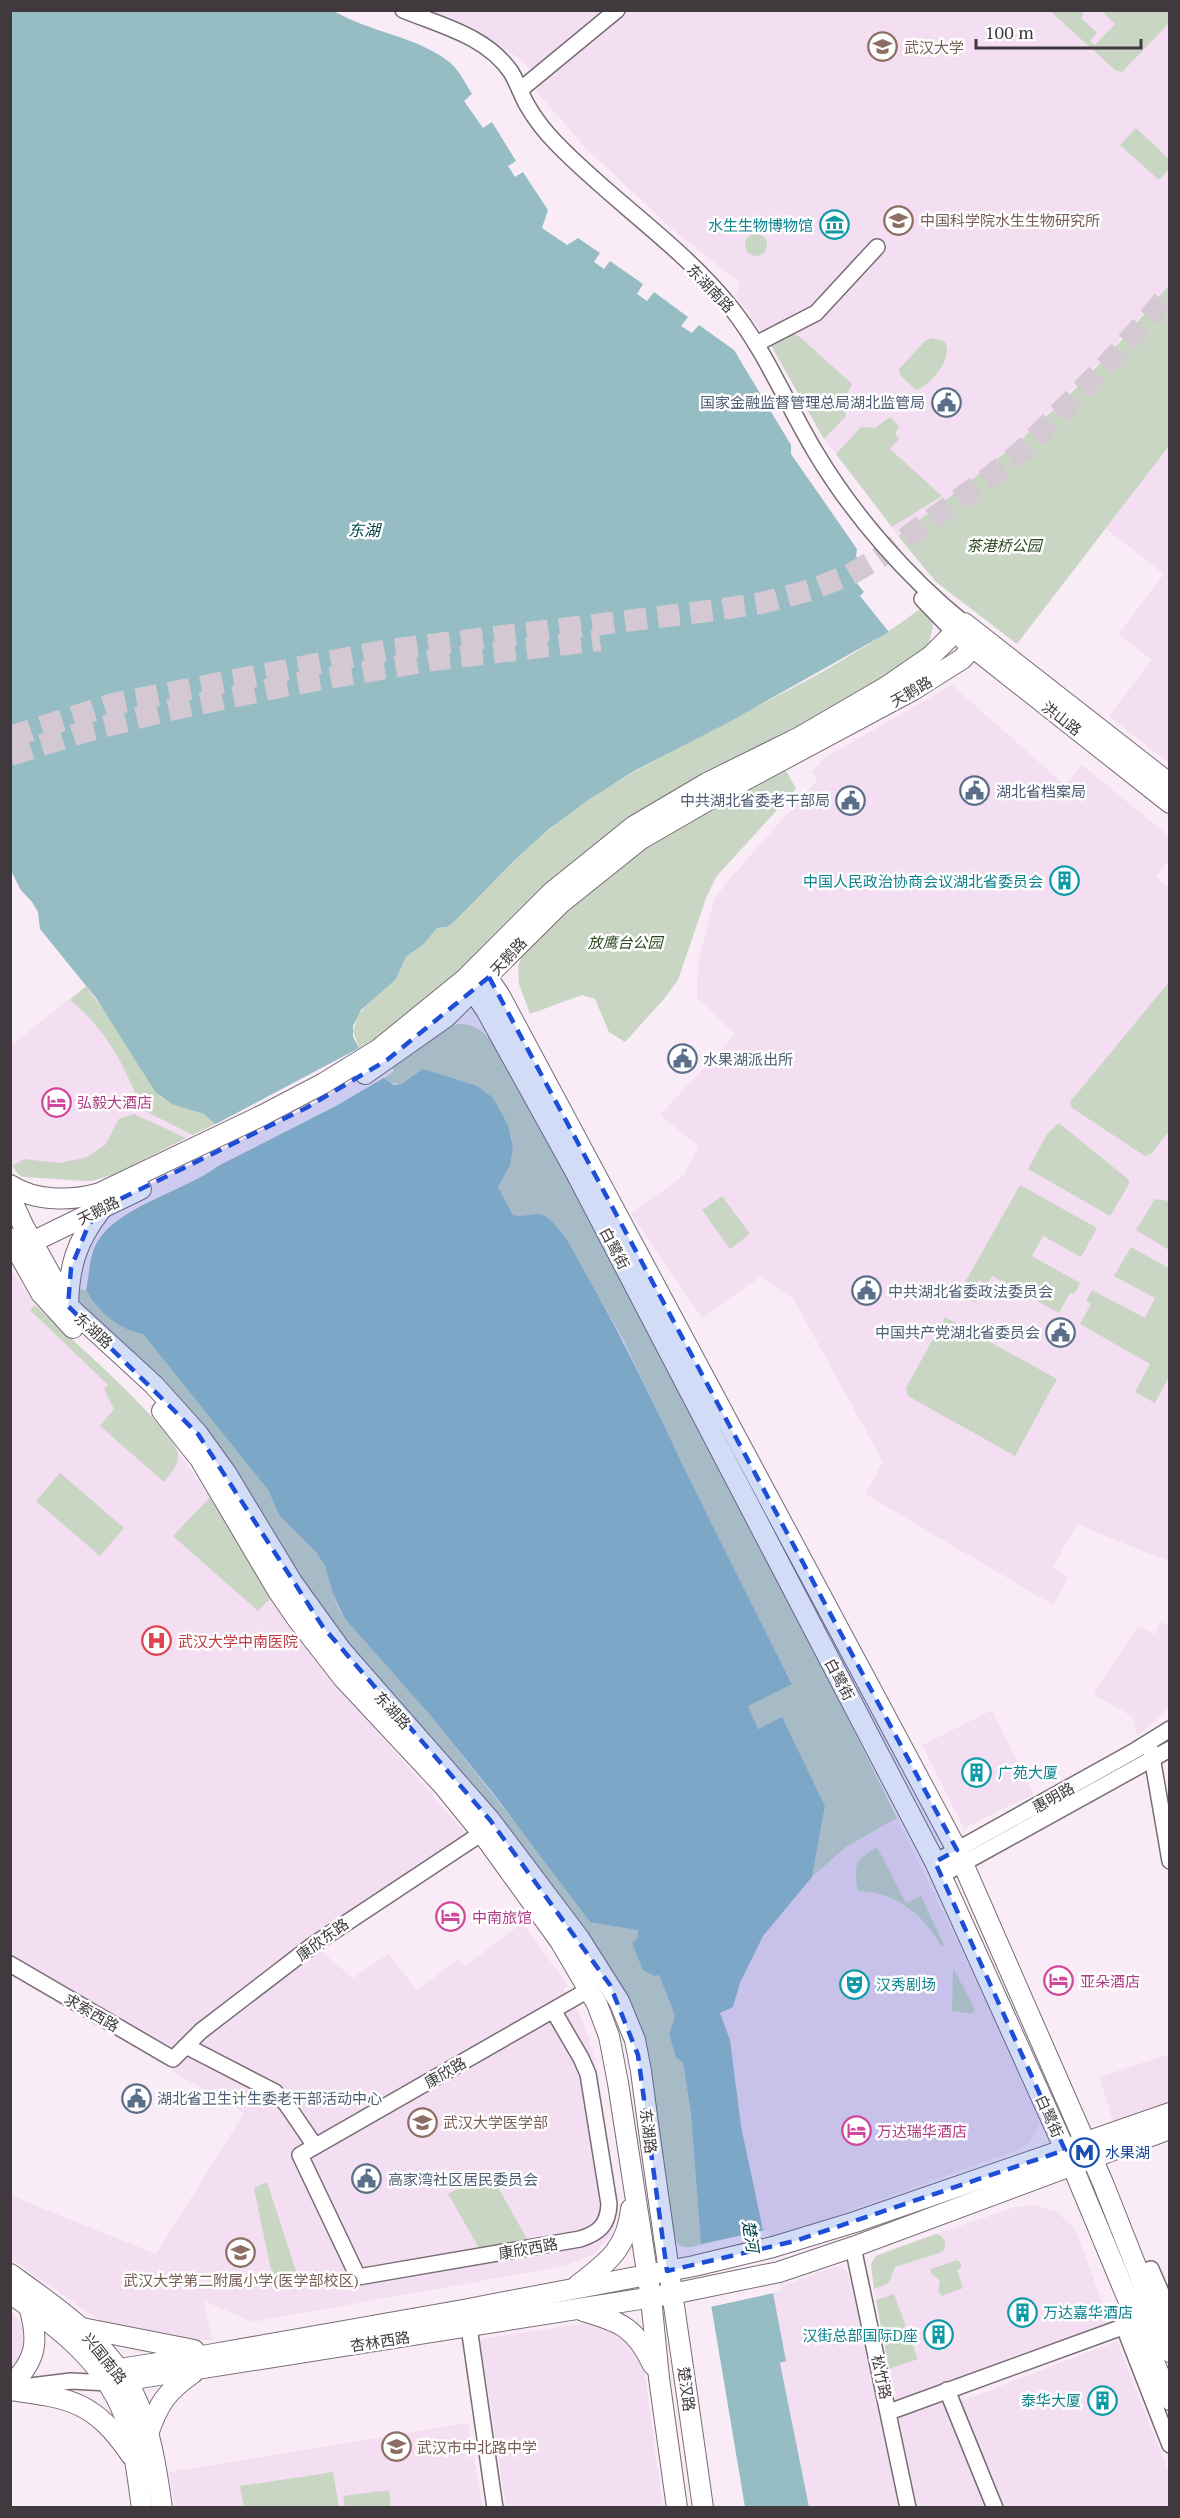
<svg xmlns="http://www.w3.org/2000/svg" width="1180" height="2518" viewBox="0 0 1180 2518" font-family="'PT Serif','Noto Sans SC',serif">
  <style>
    .built { fill: #f3dff1 }
    .green { fill: #cad6c4 }
    .water { fill: #95bdc3 }
    .pier { fill: #f9ecf7 }
    .lines { fill: none; stroke-linecap: round; stroke-linejoin: round }
    .highway-tunnel { stroke: #d4c8d2; stroke-width: 22; stroke-dasharray: 22 11; stroke-linecap: butt }
    .minor-casing { stroke: #786c76; stroke-width: 18 }
    .major-casing { stroke: #786c76; stroke-width: 22 }
    .minor { stroke: #fff; stroke-width: 15 }
    .major { stroke: #fff; stroke-width: 20 }
    .marked { fill: #1d4ed8; fill-opacity: 0.2; stroke: #1d4ed8; stroke-width: 4.5; stroke-dasharray: 12 8; stroke-linejoin: round }
    .labels { text-anchor: middle; dominant-baseline: central; stroke-width: 5; stroke-linejoin: round; paint-order: stroke }
    .education-label { font-size: 15px; fill: #785e54; stroke: #fefefe; text-anchor: start }
    .culture-label { font-size: 15px; fill: #0d838f; stroke: #fefefe; text-anchor: end }
    .street-label { font-size: 15px; fill: #403a3f; stroke: #fefefe }
    .service-label { font-size: 15px; fill: #4e5e75; stroke: #fefefe; text-anchor: start }
    .park-label { font-size: 15px; font-style: italic; fill: #2d491f; stroke: #fefefe }
    .hotel-label { font-size: 15px; fill: #b23c85; stroke: #fefefe; text-anchor: start }
    .health-label { font-size: 15px; fill: #be3a42; stroke: #fefefe; text-anchor: start }
    .transit-label { font-size: 15px; fill: #164399; stroke: #fefefe; text-anchor: start }
    .water-label { font-size: 16px; font-style: italic; fill: #03444b; stroke: #fefefe }
  </style>
  <rect width="100%" height="100%" fill="#f9ecf7"/>
  <g class="built">
    <path d="M428,11h741v274l-65,73 -66,66 -65,56 -75,56 -78,-103 -51,-91 -33,-46 4,-13 -68,-54 -88,-83 -48,-55 8,-10 -27,-24 -43,-29z"/>
    <path d="M1169,446v317l-60,-47 43,-56 -34,-26 46,-60 -58,-45z"/>
    <path d="M952,685l113,100 17,-20 87,71v24l-13,17 14,11 -1,672 -22,-7 -70,-29 -24,43 16,10 -16,28 -188,-111 18,-32 -90,-164 -33,-21 -58,41 -71,-104 52,-38 15,-30 -38,-31 75,-81 -38,-36 1,-35 16,-63 12,-17 92,-104 -7,-7 15,-15z"/>
    <path d="M86,986l25,34 104,104 -114,55 -18,3 -59,-5 -5,-2 -8,-12v-118z"/>
    <path d="M10,1267l25,38 90,84 35,37 71,100 51,88 41,55 145,167 -294,215 -11,14 -152,-89z"/>
    <path d="M1160,1622l9,3v83l-32,28 -4,-19 -40,-23 45,-67 17,7z"/>
    <path d="M992,1710l42,84 -70,34 -42,-83z"/>
    <path d="M897,1818l142,292v15l-10,18 -12,7 -246,89 -2,-9 -6,1 -10,-45 -16,-81 -7,-65 -10,-27 13,-6 7,-23 23,-48 49,-59 34,-30z"/>
    <path d="M522,1923l46,62 -5,4 18,27 12,36 25,157 -6,25 -18,20 -30,12 -311,56 -49,-21 8,39h-22l-79,-15 -15,-7 -85,-59 1,-63 144,58 88,-141 -72,-42 26,-30 119,-93 36,30 35,-24 29,36 41,-31 7,7z"/>
    <path d="M1169,2054v49l-56,18 -14,-44z"/>
    <path d="M1032,2205l24,6 19,18 36,96 -214,78 -23,-114 -2,-29 16,-10 128,-43z"/>
    <path d="M834,2267h7l6,5 7,26 45,209h-90l-29,-145 5,-1 -12,-68 10,-2 -1,-5z"/>
    <path d="M11,2311l12,15 1,10 -1,19 -12,19z"/>
    <path d="M586,2323l25,5 23,20 10,21 19,138h-157l-26,-168z"/>
    <path d="M1117,2341l52,132v34h-167l-43,-105z"/>
    <path d="M945,2396l44,111h-73l-18,-94z"/>
    <path d="M468,2423l15,84h-308l-6,-35z"/>
  </g>
  <g class="green">
    <path d="M1050,11h30l4,3 -3,4 16,15 -7,8 5,4 20,-21 -11,-11 2,-2h63v12l-47,49 -7,-2z"/>
    <path d="M1136,128l33,31v10l-10,11 -39,-35z"/>
    <circle cx="756" cy="245" r="11"/>
    <path d="M1169,285v161l-152,198 -81,-62 -38,-46c48,-36 95,-71 139,-111 48,-43 92,-92 132,-140z"/>
    <path d="M790,333l10,4 52,47 -9,17 3,15 -22,23 -55,-97z"/>
    <path d="M931,338l13,3c12,15 -14,45 -28,49l-16,-15 -1,-6 26,-28z"/>
    <path d="M890,417l9,9 -4,8 4,5 -9,10 52,47 -50,31 -56,-73 25,-27 14,1z"/>
    <path d="M924,606l7,9 2,12 -4,15 -8,11 -37,29 -235,125 -43,29 -44,35 -73,75 -113,99 -4,-5 -13,8 -6,-17 5,-16 15,-17 23,-19 10,-22 18,-13 13,-16 10,-1 7,-5c43,-43 84,-89 135,-122 108,-71 232,-115 335,-194z"/>
    <path d="M784,767l12,22 -80,88 -10,21 -28,82 -14,19 -39,43 -16,-10 -14,-33 -13,-4 -52,19 -11,-30 -1,-18 5,-13 19,-23 107,-88z"/>
    <path d="M1169,982v149l-17,22 -7,3 -73,-48 -2,-6z"/>
    <path d="M86,986l25,34 45,73c17,17 45,12 59,31l-22,11 -48,-24 -5,-6c-16,-41 -35,-77 -70,-105z"/>
    <path d="M457,1024c18,-1 28,8 38,22 141,254 275,512 402,772l-51,29 -34,30 13,-71 -43,-88 -24,11 -11,-23 45,-23 -65,-125 -104,-219 -54,-94 -26,-30 -8,-1 -15,3 -7,-2 -15,-28c14,-40 24,-35 1,-77 -26,-50 -79,-6 -115,-32l10,-7 -4,-7 57,-37z"/>
    <path d="M134,1114l52,24 -71,36 -23,7 -68,-4 -5,-2 -7,-9 12,-7 36,4 27,-6 18,-12 14,-26z"/>
    <path d="M1059,1123l70,57v4l-19,32 -82,-47 19,-35z"/>
    <path d="M1020,1185l77,43 -16,29 -38,-21 -11,20 48,27 -6,11 -4,-1 -11,20 -67,-37 -5,8 -8,-4 -7,13 7,5 -3,5 -17,-10z"/>
    <path d="M722,1196l28,38 -20,15 -28,-39z"/>
    <path d="M1155,1199l14,2v49l-33,-20z"/>
    <path d="M1131,1247l38,21v109l-14,26 -20,-11 15,-28 -70,-40 11,-20 -5,-3 6,-11 53,28 10,-20 -41,-22z"/>
    <path d="M76,1289l10,1c12,22 33,40 57,44l125,156 11,25 37,37 9,14 11,37 9,16 85,96 102,129 106,86 -1,9 22,36 16,41 -6,18 7,24 7,4 8,53 10,130c-11,2 -21,6 -27,-7l-27,-185 -29,-72 -36,-53 -236,-280 -103,-160 -169,-185z"/>
    <path d="M35,1305c25,24 140,124 143,149 1,11 -8,20 -14,28l-64,-56 14,-17 -10,-20 4,-4 -78,-75z"/>
    <path d="M945,1317l112,62 -42,77 -107,-60 -2,-8z"/>
    <path d="M60,1473l64,55 -24,28 -64,-55z"/>
    <path d="M210,1497l21,29 41,71 -14,14 -85,-75z"/>
    <path d="M877,1847l29,56 15,-7 23,49 -3,1c-18,-32 -45,-54 -83,-55 -5,-27 -3,-30 19,-44z"/>
    <path d="M953,1968l22,41 -3,5 -20,-3z"/>
    <path d="M489,2171l38,68 -48,9 -31,-54z"/>
    <path d="M267,2182l32,98 -25,5 -20,-97z"/>
    <path d="M936,2234c9,2 12,12 6,18l-47,15 -6,16 -15,6 -3,-25 5,-8z"/>
    <path d="M957,2260l4,3v5l-4,2 6,18 -21,8 -4,-5 2,-10 -9,-8v-4z"/>
    <path d="M894,2294l24,65 -29,10 -13,-69z"/>
    <path d="M333,2472l6,35h-95l-4,-21z"/>
    <path d="M389,2490l2,17h-46l-2,-11z"/>
  </g>
  <path class="water" d="M10,11h324c35,21 81,25 114,50 11,8 17,22 24,33l-8,7 19,27 9,-6 24,39 -8,5 7,11 8,-5 25,38 -6,18 25,17 11,-7 22,15 -6,9 10,7 6,-8 33,23 -6,10 10,7 7,-9 34,25 -7,9 11,7 7,-8 35,25 57,95v9l66,95 -1,7 12,15 -12,11 8,10 -4,4 29,36 -158,89 -95,49 -49,31 -38,28 -35,32 -60,61 -7,5 -10,1 -13,16 -18,13 -10,22 -35,31 -8,16v11l6,11 25,30 10,7h6l23,-16 54,17 16,12 15,27 5,21 -3,19 -12,22 15,28c13,4 24,-6 35,3 17,14 27,37 38,56 28,49 53,99 77,149 41,88 85,174 129,261l-44,22 10,23 24,-12 43,89 -13,71 -49,59 -23,47 -7,24 -13,6 10,27 11,86 22,104 6,-1 14,62 -10,2 13,68 -6,2 29,144h-64l-44,-262 -10,-130 -8,-53 -7,-4 -7,-24 6,-18 -16,-41 -5,1 -11,-6 -11,-27 5,-4 1,-9 -48,-8 -97,-129 -63,-78 -85,-96 -12,-25 -8,-28 -9,-14 -37,-37 -11,-25 -125,-156c-24,-4 -45,-22 -57,-44 3,-13 3,-29 8,-41 16,-42 95,-58 128,-86l-7,-39 -11,-10 -32,-10 -16,-11 -60,-95 -56,-69 -2,-17 -6,-10 -12,-13 -9,-19z"/>
  <g class="pier">
    <path d="M361,1047l26,29 -51,30 -120,61 -1,-2 6,-7 -9,-32z"/>
    <path d="M769,2229l14,62 -73,16 -12,-62z"/>
  </g>
  <g class="lines">
    <g class="highway-tunnel">
      <path d="M10,737l103,-33 275,-54 328,-40 46,-7 48,-13 39,-15 28,-16 111,-81 34,-27 96,-98 52,-60"/>
      <path d="M10,755l77,-24 78,-20 124,-26 143,-25 168,-20"/>
    </g>
    <defs>
      <g id="minor">
        <path d="M403,10c39,16 83,26 108,62 6,10 10,22 16,33 8,14 19,28 30,39 55,57 125,102 175,165 34,43 55,96 84,144 37,62 92,125 148,170"/>
        <path d="M520,90l97,-80"/>
        <path d="M756,344l60,-31 61,-66"/>
        <path d="M922,599l34,35"/>
        <path d="M1151,1751l19,110"/>
        <path d="M935,1862l201,-112 34,-21"/>
        <path d="M942,1875l228,-126"/>
        <path d="M10,1964l163,95 28,-28 112,-86 169,-112"/>
        <path d="M553,2010l28,48 7,16 21,130c-1,21 -10,29 -29,35l-222,38 -58,-122 290,-166"/>
        <path d="M186,2046l89,46 12,13 28,41"/>
        <path d="M853,2247l55,261"/>
        <path d="M1139,2273l12,-4 19,44"/>
        <path d="M469,2327l26,181"/>
        <path d="M1124,2327l46,118"/>
        <path d="M22,2387l49,-6 38,2"/>
        <path d="M947,2390l48,118"/>
        <path d="M889,2412l250,-91"/>
      </g>
      <g id="major">
        <path d="M965,641l205,162"/>
        <path d="M479,965l21,31 457,854 146,333 67,169"/>
        <path d="M465,979l21,31 90,163 359,689 137,303 98,235"/>
        <path d="M365,1074l81,-57 115,-114 80,-64 76,-44 196,-105 49,-31 20,-22"/>
        <path d="M10,1185c26,17 62,16 90,8l163,-78 61,-32 55,-34 86,-70 87,-87 82,-66 73,-43 93,-46 86,-50 45,-31 33,-33 206,161"/>
        <path d="M10,1197l13,28 45,81 86,79 44,49 28,39 66,109 49,68 149,170 89,118 40,63 16,39 6,31c19,146 42,291 62,437"/>
        <path d="M10,1238l31,55 32,35"/>
        <path d="M22,1247l119,-58"/>
        <path d="M68,1306c1,-39 8,-64 32,-95"/>
        <path d="M162,1411l38,48 78,132 20,29 46,59 99,106 39,48 78,108 37,63 12,32 9,47 33,215 8,80 18,130"/>
        <path d="M10,2274c42,30 88,61 116,106 23,37 30,85 36,128"/>
        <path d="M578,2285c30,-23 49,-37 53,-76"/>
        <path d="M10,2293c50,35 100,73 118,133 7,26 10,54 14,82"/>
        <path d="M583,2311c38,11 53,17 70,54"/>
        <path d="M82,2328l112,22"/>
        <path d="M101,2372l107,-17 255,-45 231,-44 79,-19 82,-25 315,-109"/>
        <path d="M115,2382l557,-88 107,-22 74,-25 317,-118"/>
        <path d="M10,2386c27,-26 29,-45 19,-80"/>
        <path d="M10,2390c61,8 85,12 121,65"/>
        <path d="M148,2434c10,-30 19,-43 45,-61"/>
      </g>
    </defs>
    <use href="#minor" class="minor-casing"/>
    <use href="#major" class="major-casing"/>
    <use href="#minor" class="minor"/>
    <use href="#major" class="major"/>
  </g>
  <path class="marked" d="M489,977l468,873 -22,12 130,288 -270,91 -128,30 -29,-216 -28,-70 -120,-165 -167,-193 -125,-193 -130,-128 3,-38 17,-42 14,-18 204,-100 81,-48z"/>
  <defs>
    <symbol id="university-ring" viewBox="-11 -11 22 22"><circle r="9.5" fill="#fefefe" stroke="#8d6e63" stroke-width="1.5"/><path d="M0-5L7-2L0 1L-7-2ZM-4 1L0 2.5L4 1V4Q0 6-4 4Z" fill="#8d6e63"/></symbol>
    <symbol id="museum-ring" viewBox="-11 -11 22 22"><circle r="9.5" fill="#fefefe" stroke="#0f9aa8" stroke-width="1.5"/><path d="M0-6L6-3V-2H-6V-3ZM-5-1h2V3h-2ZM-1-1h2V3h-2ZM3-1h2V3H3ZM-6 4H6V6H-6Z" fill="#0f9aa8"/></symbol>
    <symbol id="civic-ring" viewBox="-11 -11 22 22"><circle r="9.5" fill="#fefefe" stroke="#5c6f8a" stroke-width="1.5"/><path d="M-.6-6.5H3V-4.5H.6V-3L4-1V1h2V6H-6V1h2V-1L-.6-3ZM-1.2 2.5V6h2.4V2.5Z" fill="#5c6f8a"/></symbol>
    <symbol id="building-ring" viewBox="-11 -11 22 22"><circle r="9.5" fill="#fefefe" stroke="#0f9aa8" stroke-width="1.5"/><path d="M-4-6H4V6H1V3H-1V6H-4ZM-2.5-4.3h1.7v1.8h-1.7ZM.8-4.3h1.7v1.8H.8ZM-2.5-1h1.7V.8h-1.7ZM.8-1h1.7V.8H.8Z" fill="#0f9aa8"/></symbol>
    <symbol id="hotel-ring" viewBox="-11 -11 22 22"><circle r="9.5" fill="#fefefe" stroke="#d1479c" stroke-width="1.5"/><path d="M-6-4.5h1.5V1H6V5H4.5V3h-9V5H-6ZM-4 0a1.8 1.8 0 1 1 3.6 0ZM.5 0V-2.5h3Q6-2.5 6 0Z" fill="#d1479c"/></symbol>
    <symbol id="hospital-ring" viewBox="-11 -11 22 22"><circle r="9.5" fill="#fefefe" stroke="#e0444e" stroke-width="1.5"/><path d="M-5-5h3v3.5h4V-5h3V5h-3V1.5h-4V5h-3Z" fill="#e0444e"/></symbol>
    <symbol id="theatre-ring" viewBox="-11 -11 22 22"><circle r="9.5" fill="#fefefe" stroke="#0f9aa8" stroke-width="1.5"/><path d="M-5-5.5Q0-4 5-5.5V0Q5 5 0 6Q-5 5-5 0ZM-3.3-2.5H-1v1.5H-3.3ZM1-2.5H3.3v1.5H1ZM-2.8 1Q0 5.5 2.8 1Z" fill="#0f9aa8"/></symbol>
    <symbol id="metro-ring" viewBox="-11 -11 22 22"><circle r="9.5" fill="#fefefe" stroke="#1a4fb4" stroke-width="1.5"/><path d="M-5.5 5V-5H-3L0 0L3-5H5.5V5H3V-.5L0 4L-3-.5V5Z" fill="#1a4fb4"/></symbol>
    <symbol id="school-ring" viewBox="-11 -11 22 22"><circle r="9.5" fill="#fefefe" stroke="#8d6e63" stroke-width="1.5"/><path d="M0-5L7-2L0 1L-7-2ZM-4 1L0 2.5L4 1V4Q0 6-4 4Z" fill="#8d6e63"/></symbol>
  </defs>
  <g fill-rule="evenodd">
    <use href="#university-ring" x="866" y="30" width="33" height="33"/>
    <use href="#university-ring" x="882" y="204" width="33" height="33"/>
    <use href="#museum-ring" x="818" y="208" width="33" height="33"/>
    <use href="#civic-ring" x="930" y="386" width="33" height="33"/>
    <use href="#civic-ring" x="958" y="774" width="33" height="33"/>
    <use href="#civic-ring" x="834" y="784" width="33" height="33"/>
    <use href="#building-ring" x="1048" y="864" width="33" height="33"/>
    <use href="#civic-ring" x="666" y="1042" width="33" height="33"/>
    <use href="#hotel-ring" x="40" y="1086" width="33" height="33"/>
    <use href="#civic-ring" x="850" y="1274" width="33" height="33"/>
    <use href="#civic-ring" x="1044" y="1316" width="33" height="33"/>
    <use href="#hospital-ring" x="140" y="1624" width="33" height="33"/>
    <use href="#building-ring" x="960" y="1756" width="33" height="33"/>
    <use href="#hotel-ring" x="434" y="1900" width="33" height="33"/>
    <use href="#hotel-ring" x="1042" y="1964" width="33" height="33"/>
    <use href="#theatre-ring" x="838" y="1968" width="33" height="33"/>
    <use href="#civic-ring" x="120" y="2082" width="33" height="33"/>
    <use href="#university-ring" x="406" y="2106" width="33" height="33"/>
    <use href="#hotel-ring" x="840" y="2114" width="33" height="33"/>
    <use href="#metro-ring" x="1068" y="2136" width="33" height="33"/>
    <use href="#civic-ring" x="350" y="2162" width="33" height="33"/>
    <use href="#school-ring" x="224" y="2236" width="33" height="33"/>
    <use href="#building-ring" x="1006" y="2296" width="33" height="33"/>
    <use href="#building-ring" x="922" y="2318" width="33" height="33"/>
    <use href="#building-ring" x="1086" y="2384" width="33" height="33"/>
    <use href="#school-ring" x="380" y="2430" width="33" height="33"/>
  </g>
  <g class="labels">
    <g class="education-label">
      <text x="904" y="47">武汉大学</text>
      <text x="920" y="220">中国科学院水生生物研究所</text>
      <text x="443" y="2122">武汉大学医学部</text>
      <text x="241" y="2280" text-anchor="middle">武汉大学第二附属小学(医学部校区)</text>
      <text x="417" y="2447">武汉市中北路中学</text>
    </g>
    <g class="culture-label">
      <text x="813" y="225">水生生物博物馆</text>
      <text x="1043" y="881">中国人民政治协商会议湖北省委员会</text>
      <text x="998" y="1772" text-anchor="start">广苑大厦</text>
      <text x="876" y="1984" text-anchor="start">汉秀剧场</text>
      <text x="1043" y="2312" text-anchor="start">万达嘉华酒店</text>
      <text x="918" y="2335">汉街总部国际D座</text>
      <text x="1081" y="2400">泰华大厦</text>
    </g>
    <g class="street-label">
      <text transform="translate(711 288) rotate(46)">东湖南路</text>
      <text transform="translate(911 691) rotate(-30)">天鹅路</text>
      <text transform="translate(1062 718) rotate(38)">洪山路</text>
      <text transform="translate(508 956) rotate(-47)">天鹅路</text>
      <text transform="translate(98 1210) rotate(-26)">天鹅路</text>
      <text transform="translate(615 1248) rotate(62)">白鹭街</text>
      <text transform="translate(94 1330) rotate(42)">东湖路</text>
      <text transform="translate(840 1679) rotate(62)">白鹭街</text>
      <text transform="translate(393 1710) rotate(47)">东湖路</text>
      <text transform="translate(1053 1797) rotate(-29)">惠明路</text>
      <text transform="translate(322 1939) rotate(-36)">康欣东路</text>
      <text transform="translate(92 2012) rotate(30)">求索西路</text>
      <text transform="translate(445 2072) rotate(-30)">康欣路</text>
      <text transform="translate(1050 2116) rotate(66)">白鹭街</text>
      <text transform="translate(649 2131) rotate(83)">东湖路</text>
      <text transform="translate(528 2248) rotate(-10)">康欣西路</text>
      <text transform="translate(380 2341) rotate(-9)">杏林西路</text>
      <text transform="translate(105 2358) rotate(51)">兴国南路</text>
      <text transform="translate(882 2377) rotate(78)">松竹路</text>
      <text transform="translate(687 2389) rotate(82)">楚汉路</text>
    </g>
    <g class="service-label">
      <text x="925" y="402" text-anchor="end">国家金融监督管理总局湖北监管局</text>
      <text x="996" y="791">湖北省档案局</text>
      <text x="830" y="800" text-anchor="end">中共湖北省委老干部局</text>
      <text x="703" y="1059">水果湖派出所</text>
      <text x="888" y="1291">中共湖北省委政法委员会</text>
      <text x="1040" y="1332" text-anchor="end">中国共产党湖北省委员会</text>
      <text x="157" y="2098">湖北省卫生计生委老干部活动中心</text>
      <text x="388" y="2179">高家湾社区居民委员会</text>
    </g>
    <g class="park-label">
      <text x="1004" y="545">茶港桥公园</text>
      <text x="625" y="942">放鹰台公园</text>
    </g>
    <g class="hotel-label">
      <text x="77" y="1102">弘毅大酒店</text>
      <text x="472" y="1917">中南旅馆</text>
      <text x="1080" y="1981">亚朵酒店</text>
      <text x="877" y="2131">万达瑞华酒店</text>
    </g>
    <g class="health-label">
      <text x="178" y="1641">武汉大学中南医院</text>
    </g>
    <g class="transit-label">
      <text x="1105" y="2152">水果湖</text>
    </g>
    <g class="water-label">
      <text x="364" y="530">东湖</text>
      <text transform="translate(751 2236) rotate(81)">楚河</text>
    </g>
  </g>
  <rect width="1180" height="2518" fill="none" stroke="#403a3f" stroke-width="24"/>
  <path d="M976 39v9h165v-9" fill="none" stroke="#403a3f" stroke-width="3"/>
  <text x="985" y="39" font-size="18" fill="#403a3f" stroke="#fefefe" stroke-width="4.5" paint-order="stroke">100 m</text>
</svg>
